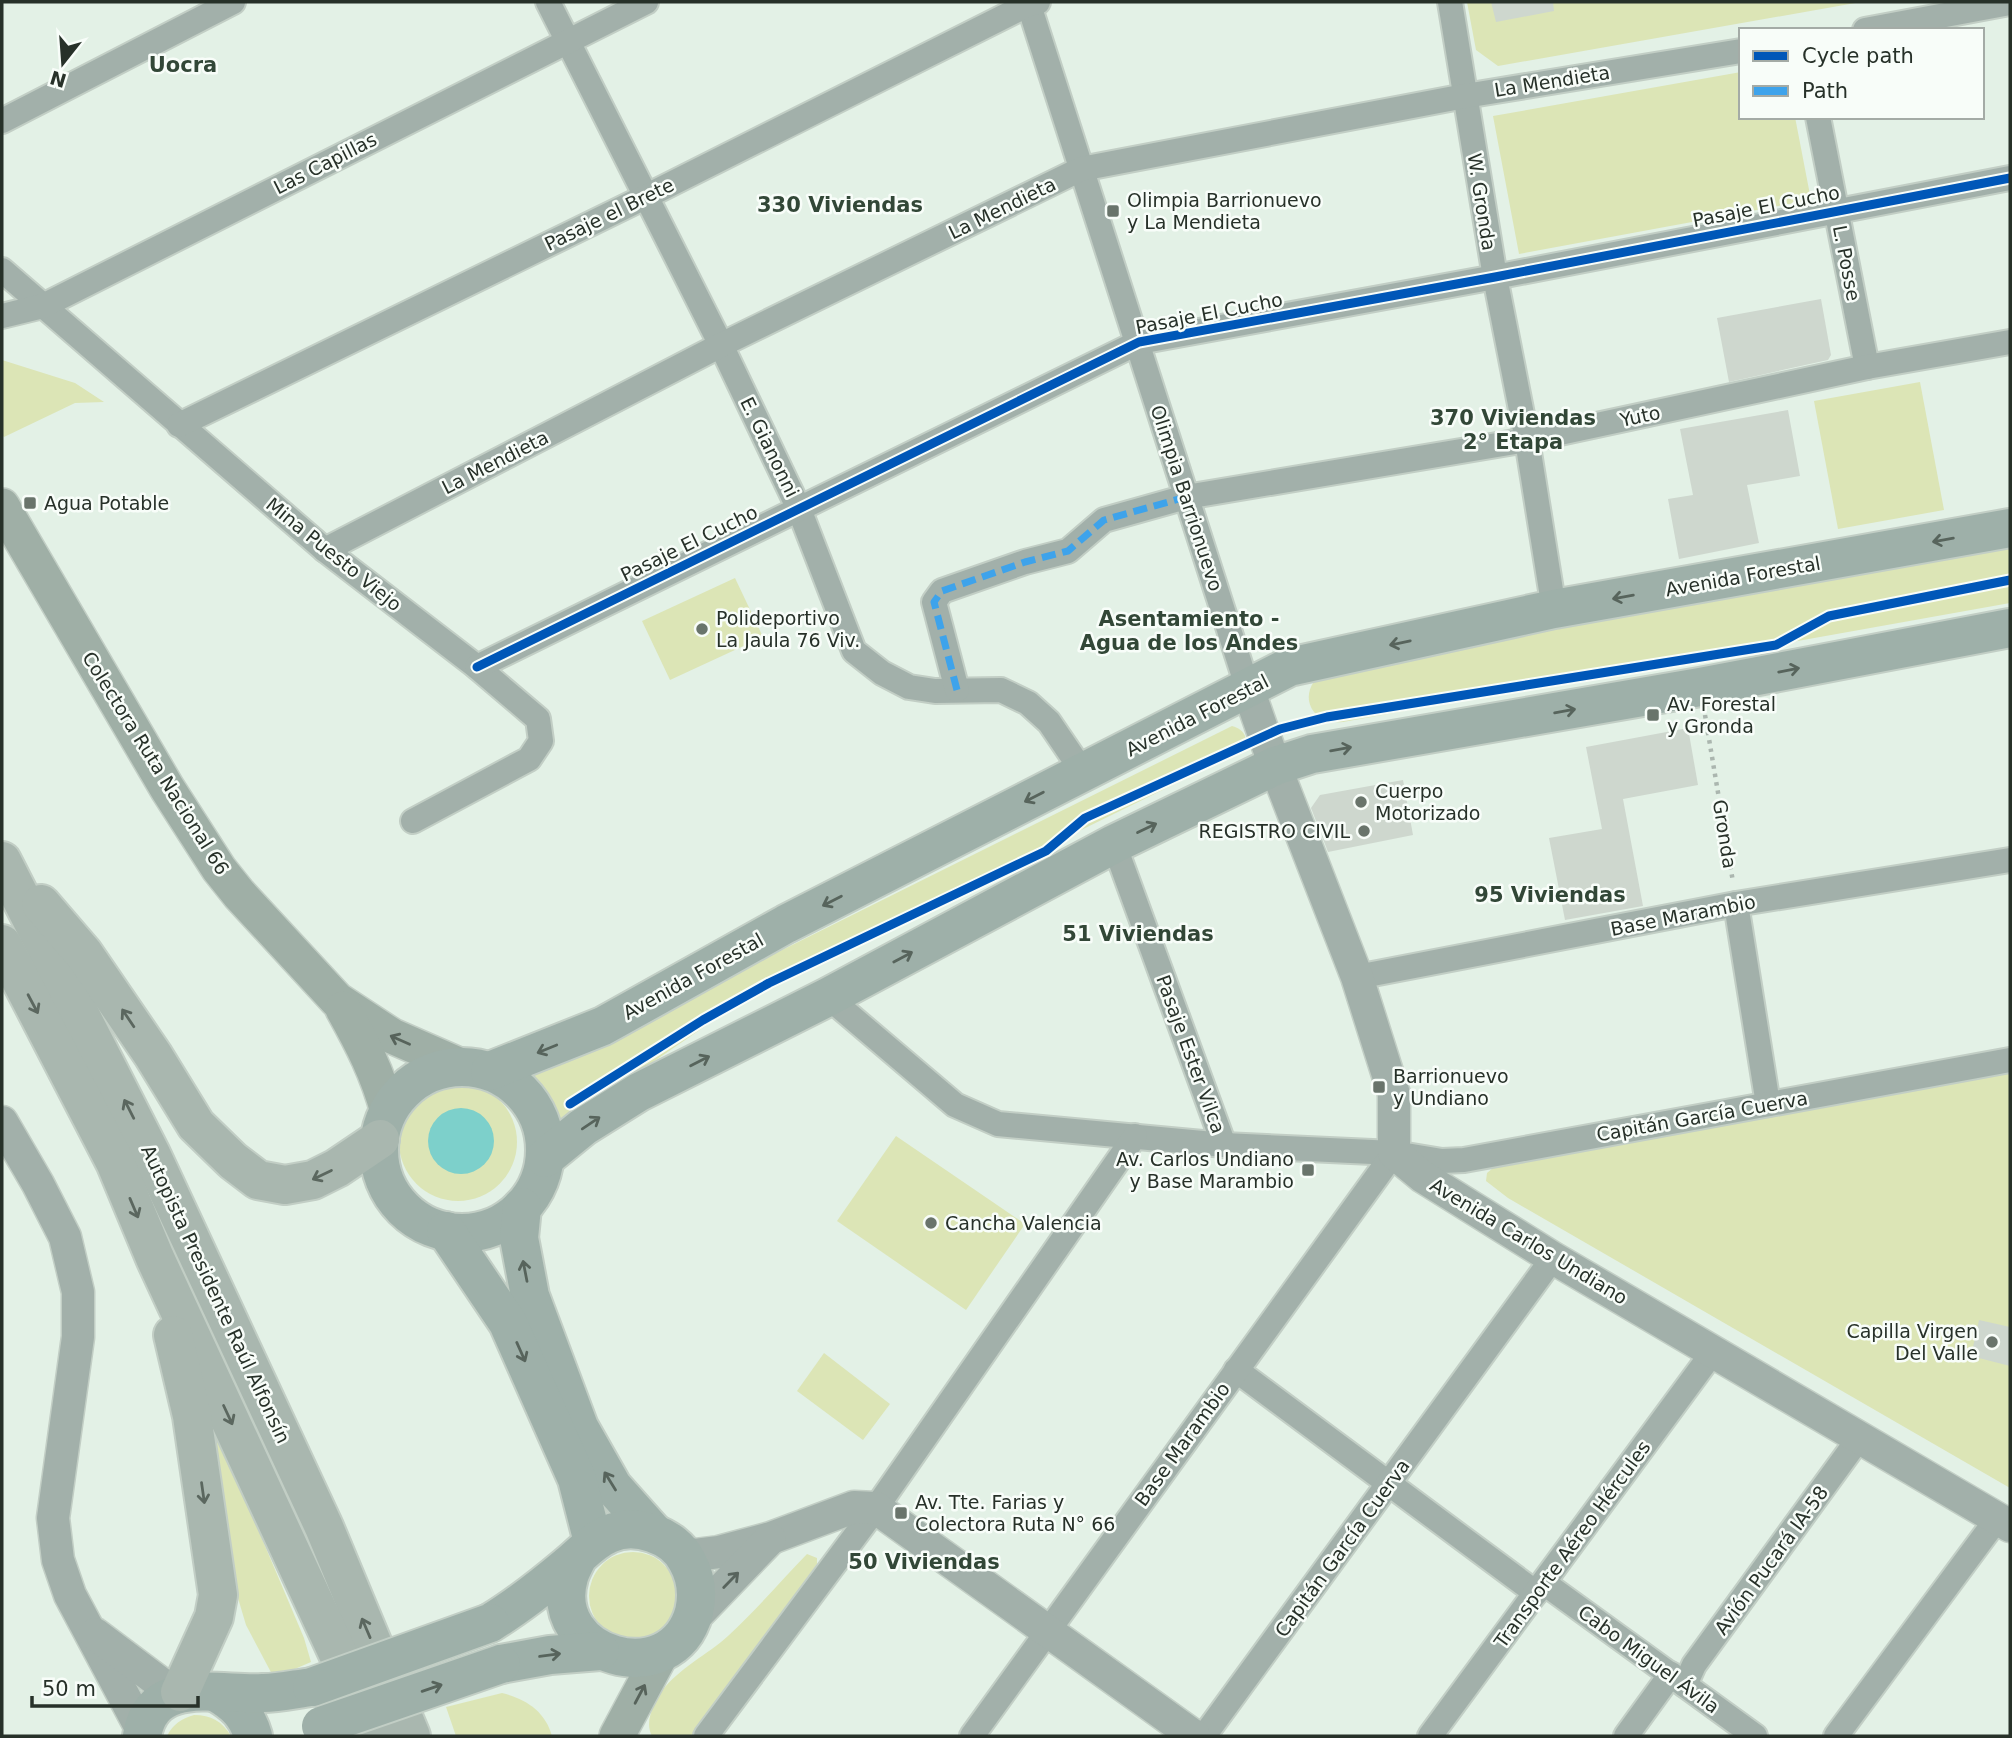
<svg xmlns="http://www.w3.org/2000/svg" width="2012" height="1738" viewBox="0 0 2012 1738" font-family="'DejaVu Sans',sans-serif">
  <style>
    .green { fill: #dce5b6 }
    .water { fill: #7dd0cb }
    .building { fill: #ced7ce }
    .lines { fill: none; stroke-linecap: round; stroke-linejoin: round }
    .minor-casing { stroke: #c2cec5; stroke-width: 28 }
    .tertiary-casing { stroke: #c2cec5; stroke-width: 35 }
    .secondary-casing { stroke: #c2cec5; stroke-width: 38 }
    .primary-casing { stroke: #c2cec5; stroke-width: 42 }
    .motorway-casing { stroke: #c2cec5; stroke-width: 42 }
    .path { stroke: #abb6af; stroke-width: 4.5; stroke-dasharray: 3.5 5; stroke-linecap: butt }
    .minor { stroke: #a2b0aa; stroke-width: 24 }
    .tertiary { stroke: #a2b0aa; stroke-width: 32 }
    .secondary { stroke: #9fafa6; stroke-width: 35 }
    .primary { stroke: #9eb0a9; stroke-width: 38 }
    .motorway { stroke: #a9b7af; stroke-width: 38 }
    .primary-bridge-casing { stroke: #c2cec5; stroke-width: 42; stroke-linecap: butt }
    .primary-bridge { stroke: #9eb0a9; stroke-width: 38 }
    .quiet { stroke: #3ea3eb; stroke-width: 7; stroke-dasharray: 14 7; stroke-linecap: butt }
    .cycleway-casing { stroke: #f8fdf9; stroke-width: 13 }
    .cycleway { stroke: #0057b8; stroke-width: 9 }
    .oneway { stroke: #57645c }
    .oneway2 { stroke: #5b675f }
    .oneway3 { stroke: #57635b }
    .oneway4 { stroke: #58645d }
    .poi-dot { fill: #69746b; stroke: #f8fdf9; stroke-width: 2.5 }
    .labels { text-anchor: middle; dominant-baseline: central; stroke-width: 5; stroke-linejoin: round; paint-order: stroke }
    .street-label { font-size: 19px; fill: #273129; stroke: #f8fdf9 }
    .poi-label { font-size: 19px; fill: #273129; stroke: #f8fdf9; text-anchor: start }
    .neighbourhood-label { font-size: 21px; font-weight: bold; fill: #324737; stroke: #f8fdf9 }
  </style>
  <rect width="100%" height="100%" fill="#e3f1e6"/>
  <g class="green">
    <path d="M1467,2h394l-363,64 -22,-16z"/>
    <path d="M1741,72v45h54l16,83 -292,54 -26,-138z"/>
    <path d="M2,360l73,23 29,19 -29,1 -71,34 -2,-2z"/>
    <path d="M1920,382l24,128 -106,19 -24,-128z"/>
    <path d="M2010,548v55l-667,119c-37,4 -48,-37 -13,-53z"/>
    <path d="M735,578l28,59 -93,43 -28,-59z"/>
    <path d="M1232,726c13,3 18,14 10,25l-478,235 -209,143c-4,-25 -13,-39 -34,-54l231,-110z"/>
    <path d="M2010,1073v415l-502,-290 -22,-17 1,-8 6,-5z"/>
    <circle cx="458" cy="1142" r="59"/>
    <path d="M896,1136l129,88 -59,86 -129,-89z"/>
    <path d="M824,1353l66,51 -27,36 -66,-49z"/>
    <path d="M213,1423l91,215 7,24 -37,16 -28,-53 -11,-37 -24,-122z"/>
    <circle cx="633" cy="1596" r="44"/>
    <path d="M807,1554l10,4v6l-121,167 -6,5h-38c-8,-14 2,-33 10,-45 17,-23 45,-36 66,-55 28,-26 53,-55 79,-82z"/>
    <path d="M502,1693c24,6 43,18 50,43h-96l-10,-29z"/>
    <path d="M194,1715c17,0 28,6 37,21h-64c6,-12 14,-17 27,-21z"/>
  </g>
  <circle class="water" cx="461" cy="1141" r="33"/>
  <g class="building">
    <path d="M1491,2h62l1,9 -58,11z"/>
    <path d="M1821,299l10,56 -3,5 -99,22 -12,-64z"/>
    <path d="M1788,410l12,66 -53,9 12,58 -80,16 -11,-60 25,-4 -13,-66z"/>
    <path d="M1688,728l10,57 -75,14 20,107 -78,14 -16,-82 53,-9 -16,-82z"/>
    <path d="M1403,780l10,55 -85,17 -17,-44 9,-13z"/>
    <path d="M1979,1320l31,7v39l-39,-10z"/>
  </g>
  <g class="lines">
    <defs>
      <g id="minor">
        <path d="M548,2l173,343 78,164 55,142 28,22 27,14 26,4 66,-1 27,13 21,19 34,50"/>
        <path d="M1028,2l220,687"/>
        <path d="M1450,2l45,275 32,163 27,169"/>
        <path d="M1865,30l145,-27"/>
        <path d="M1818,117l49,250"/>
        <path d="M2,121l231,-119"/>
        <path d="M2,270l323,280 152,117 61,52 3,22 -12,18 -116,62"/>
        <path d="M2,316l41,-10 603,-304"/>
        <path d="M179,425l466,-228 384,-193 9,-2"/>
        <path d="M325,550l396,-205 360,-176 384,-73 276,-45"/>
        <path d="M477,667l662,-325 356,-65 515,-99"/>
        <path d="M957,690l-23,-88 8,-11 83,-29 43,-11 36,-31 82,-23 341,-57 340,-73 143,-25"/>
        <path d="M1114,844l110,301"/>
        <path d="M1736,904l32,200"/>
        <path d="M1357,977l379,-73 274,-44"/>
        <path d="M828,997l127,108 43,19 226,21 170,8 48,8 22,-1 546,-100"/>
        <path d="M1236,1370l300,223"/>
        <path d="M1544,1583l211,153"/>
        <path d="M1685,1685l9,-20 166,-228"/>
        <path d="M706,1736l170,-228 259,-372"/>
        <path d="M972,1736l422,-583"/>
        <path d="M1204,1736l349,-478"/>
        <path d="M1430,1736l283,-384"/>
        <path d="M1626,1736l45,-62"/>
        <path d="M1836,1736l161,-217"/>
      </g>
      <g id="tertiary">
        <path d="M1248,689l27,77 82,211 37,117v59l29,24 130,81 457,268"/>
        <path d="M2,1122l36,62 27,53 13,55v45l-25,181 5,42 12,35 73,137"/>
        <path d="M681,1552l14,3 24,-3 52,-14 83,-31 22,1 318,228"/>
        <path d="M691,1621l79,-82"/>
        <path d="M95,1634l80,60"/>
      </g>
      <g id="secondary">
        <path d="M2,506l165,282 52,81 20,25 98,106 55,36 71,31"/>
        <path d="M343,1009c19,34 35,65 45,103"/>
        <path d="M617,1736l45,-84"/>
      </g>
      <g id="primary">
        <circle cx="462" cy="1150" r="83"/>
        <path d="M490,1071l113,-45 183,-102 503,-257 265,-58 456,-81"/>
        <path d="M545,1158l38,-31 56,-35 189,-95 286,-153 161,-78 37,-12 388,-67 310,-59"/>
        <path d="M522,1207l-3,31 11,58 49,131 34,60 41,46"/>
        <path d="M446,1231l62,92 69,156 16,63"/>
        <path d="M490,1623c28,-17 52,-36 77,-57 14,-11 25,-25 42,-32 26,-12 65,1 78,27 9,16 11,34 7,51 -22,81 -148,45 -125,-35 2,-7 6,-14 9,-20"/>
        <path d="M501,1664l49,-9 50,-4"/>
        <path d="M217,1693c19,11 30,22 36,43"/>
        <path d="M142,1736c10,-62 78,-40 121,-43 16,0 33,-4 49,-6"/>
      </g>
      <g id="motorway">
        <path d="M2,861l149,293 173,373 87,209"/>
        <path d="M41,904l43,50 69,101 43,70 37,36 25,19 27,5 28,-5 24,-12 43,-29"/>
        <path d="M2,944l113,218 40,96 221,478"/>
        <path d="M173,1335l19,81 26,179 -4,22 -34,75"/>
      </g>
    </defs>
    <use href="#minor" class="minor-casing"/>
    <use href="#tertiary" class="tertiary-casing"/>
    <use href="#secondary" class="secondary-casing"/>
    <use href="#primary" class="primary-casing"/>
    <use href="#motorway" class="motorway-casing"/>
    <path class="path" d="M1705,715l28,167"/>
    <use href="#minor" class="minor"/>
    <use href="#tertiary" class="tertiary"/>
    <use href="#secondary" class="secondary"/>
    <use href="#primary" class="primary"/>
    <use href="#motorway" class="motorway"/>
    <defs>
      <g id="primary-bridge">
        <path d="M312,1687l178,-64"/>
        <path d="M321,1726l180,-62"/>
      </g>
    </defs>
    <use href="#primary-bridge" class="primary-bridge-casing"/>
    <use href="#primary-bridge" class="primary-bridge"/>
    <path class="quiet" d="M957,690l-23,-88 8,-11 83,-29 43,-11 36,-31 82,-23"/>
    <defs>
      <g id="cycleway">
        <path d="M477,667l662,-325 356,-65 515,-99"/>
        <path d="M570,1104l133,-84 66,-37 277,-132 39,-33 195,-89 47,-12 449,-72 53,-29 181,-36"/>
      </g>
    </defs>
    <use href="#cycleway" class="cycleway-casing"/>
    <use href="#cycleway" class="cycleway"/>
  </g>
  <defs><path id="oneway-shaft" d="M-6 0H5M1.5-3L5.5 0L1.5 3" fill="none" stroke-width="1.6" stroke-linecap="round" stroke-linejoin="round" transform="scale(1.75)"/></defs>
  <g class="oneway">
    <use href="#oneway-shaft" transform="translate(1943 540) rotate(170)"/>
    <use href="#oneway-shaft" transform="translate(1623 597) rotate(170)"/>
    <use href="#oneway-shaft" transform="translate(1400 643) rotate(168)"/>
    <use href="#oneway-shaft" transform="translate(1789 670) rotate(-11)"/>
    <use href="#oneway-shaft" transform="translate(1565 711) rotate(-10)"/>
    <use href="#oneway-shaft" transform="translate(1341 749) rotate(-10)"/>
    <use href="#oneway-shaft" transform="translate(1034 797) rotate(153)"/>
    <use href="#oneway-shaft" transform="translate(1147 828) rotate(-26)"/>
    <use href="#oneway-shaft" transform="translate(832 901) rotate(153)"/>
    <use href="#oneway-shaft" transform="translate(903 957) rotate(-28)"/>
    <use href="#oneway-shaft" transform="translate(547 1049) rotate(158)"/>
    <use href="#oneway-shaft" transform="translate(700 1061) rotate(-27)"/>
    <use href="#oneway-shaft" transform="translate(591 1123) rotate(-34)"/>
    <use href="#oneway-shaft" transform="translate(525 1271) rotate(-101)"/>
    <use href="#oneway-shaft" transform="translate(521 1352) rotate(66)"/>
    <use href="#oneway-shaft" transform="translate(610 1481) rotate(-122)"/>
    <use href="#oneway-shaft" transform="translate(550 1655) rotate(-8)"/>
    <use href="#oneway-shaft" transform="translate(432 1688) rotate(-19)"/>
  </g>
  <g class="oneway2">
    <use href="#oneway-shaft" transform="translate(33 1004) rotate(62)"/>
    <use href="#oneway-shaft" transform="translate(128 1018) rotate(-124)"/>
    <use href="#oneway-shaft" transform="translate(129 1109) rotate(-117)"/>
    <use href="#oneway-shaft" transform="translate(322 1175) rotate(154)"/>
    <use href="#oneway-shaft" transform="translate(134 1208) rotate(67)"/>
    <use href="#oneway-shaft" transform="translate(228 1415) rotate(65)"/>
    <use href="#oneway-shaft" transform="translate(203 1493) rotate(82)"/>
    <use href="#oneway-shaft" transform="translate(366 1628) rotate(-113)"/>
  </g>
  <g class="oneway3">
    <use href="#oneway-shaft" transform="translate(400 1040) rotate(-156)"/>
    <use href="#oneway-shaft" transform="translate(640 1694) rotate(-62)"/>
  </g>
  <use class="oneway4" href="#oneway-shaft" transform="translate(731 1580) rotate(-46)"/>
  <g class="poi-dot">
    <rect x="1106" y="204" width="14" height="14" rx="3.5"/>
    <rect x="23" y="496" width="14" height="14" rx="3.5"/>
    <circle cx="702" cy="629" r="7"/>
    <rect x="1646" y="708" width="14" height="14" rx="3.5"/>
    <circle cx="1361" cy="802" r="7"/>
    <circle cx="1364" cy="831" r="7"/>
    <rect x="1372" y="1080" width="14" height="14" rx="3.5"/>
    <rect x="1301" y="1163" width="14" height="14" rx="3.5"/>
    <circle cx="931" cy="1223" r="7"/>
    <circle cx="1992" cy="1342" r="7"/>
    <rect x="894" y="1506" width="14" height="14" rx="3.5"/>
  </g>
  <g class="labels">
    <g class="street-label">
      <text transform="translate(1552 81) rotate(-9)">La Mendieta</text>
      <text transform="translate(325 163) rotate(-27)">Las Capillas</text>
      <text transform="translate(1482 202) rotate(81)">W. Gronda</text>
      <text transform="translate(1766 206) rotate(-11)">Pasaje El Cucho</text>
      <text transform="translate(1002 208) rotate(-26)">La Mendieta</text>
      <text transform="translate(609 214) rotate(-26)">Pasaje el Brete</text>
      <text transform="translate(1847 263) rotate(79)">L. Posse</text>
      <text transform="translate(1209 313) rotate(-11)">Pasaje El Cucho</text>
      <text transform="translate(1640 416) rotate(-12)">Yuto</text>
      <text transform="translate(770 447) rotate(64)">E. Gianonni</text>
      <text transform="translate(495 462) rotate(-27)">La Mendieta</text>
      <text transform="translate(1187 498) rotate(72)">Olimpia Barrionuevo</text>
      <text transform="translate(689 543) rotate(-26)">Pasaje El Cucho</text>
      <text transform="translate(334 554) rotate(39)">Mina Puesto Viejo</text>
      <text transform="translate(1743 576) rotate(-10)">Avenida Forestal</text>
      <text transform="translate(1197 715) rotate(-27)">Avenida Forestal</text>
      <text transform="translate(156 763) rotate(58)">Colectora Ruta Nacional 66</text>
      <text transform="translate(1725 834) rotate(81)">Gronda</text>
      <text transform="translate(1683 915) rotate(-11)">Base Marambio</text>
      <text transform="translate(693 976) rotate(-29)">Avenida Forestal</text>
      <text transform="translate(1191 1054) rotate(70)">Pasaje Ester Vilca</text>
      <text transform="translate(1702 1116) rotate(-10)">Capitán García Cuerva</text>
      <text transform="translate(1529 1241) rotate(31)">Avenida Carlos Undiano</text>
      <text transform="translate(216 1294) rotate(65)">Autopista Presidente Raúl Alfonsín</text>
      <text transform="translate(1182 1444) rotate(-54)">Base Marambio</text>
      <text transform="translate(1572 1544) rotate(-54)">Transporte Aéreo Hércules</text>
      <text transform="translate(1342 1548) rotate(-54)">Capitán García Cuerva</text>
      <text transform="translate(1771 1560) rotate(-54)">Avión Pucará IA-58</text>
      <text transform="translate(1649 1659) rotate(36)">Cabo Miguel Ávila</text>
    </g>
    <g class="poi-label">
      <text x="1127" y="200">Olimpia Barrionuevo<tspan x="1127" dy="22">y La Mendieta</tspan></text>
      <text x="44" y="503">Agua Potable</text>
      <text x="716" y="618">Polideportivo<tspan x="716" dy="22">La Jaula 76 Viv.</tspan></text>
      <text x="1667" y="704">Av. Forestal<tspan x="1667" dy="22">y Gronda</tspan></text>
      <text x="1375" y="791">Cuerpo<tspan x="1375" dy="22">Motorizado</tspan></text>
      <text x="1350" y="831" text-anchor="end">REGISTRO CIVIL</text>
      <text x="1393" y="1076">Barrionuevo<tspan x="1393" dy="22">y Undiano</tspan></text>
      <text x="1294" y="1159" text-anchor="end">Av. Carlos Undiano<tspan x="1294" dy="22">y Base Marambio</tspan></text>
      <text x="945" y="1223">Cancha Valencia</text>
      <text x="1978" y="1331" text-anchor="end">Capilla Virgen<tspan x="1978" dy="22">Del Valle</tspan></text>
      <text x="915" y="1502">Av. Tte. Farias y<tspan x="915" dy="22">Colectora Ruta N° 66</tspan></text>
    </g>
    <g class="neighbourhood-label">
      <text x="183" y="65">Uocra</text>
      <text x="840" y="205">330 Viviendas</text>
      <text x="1513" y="418">370 Viviendas<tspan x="1513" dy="24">2° Etapa</tspan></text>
      <text x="1189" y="619">Asentamiento -<tspan x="1189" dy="24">Agua de los Andes</tspan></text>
      <text x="1550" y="895">95 Viviendas</text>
      <text x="1138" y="934">51 Viviendas</text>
      <text x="924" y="1562">50 Viviendas</text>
    </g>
  </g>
  <rect width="2012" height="1738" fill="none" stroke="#273129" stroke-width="7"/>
  <rect x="1739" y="28" width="245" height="91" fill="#f8fdf9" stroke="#a4aba6" stroke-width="2"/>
  <rect x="1753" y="51" width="35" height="10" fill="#0057b8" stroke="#a4aba6" stroke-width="2"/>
  <text x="1802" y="63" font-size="21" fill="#273129">Cycle path</text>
  <rect x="1753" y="86" width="35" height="10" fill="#3ea3eb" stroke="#a4aba6" stroke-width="2"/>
  <text x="1802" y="98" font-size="21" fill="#273129">Path</text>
  <g transform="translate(63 63) rotate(197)" stroke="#f8fdf9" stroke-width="5" paint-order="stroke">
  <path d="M0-5L12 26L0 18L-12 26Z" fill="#273129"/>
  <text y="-10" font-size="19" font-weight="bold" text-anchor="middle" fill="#273129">N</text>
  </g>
  <path d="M32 1696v10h166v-10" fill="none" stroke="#273129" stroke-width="3.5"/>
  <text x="42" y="1696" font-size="21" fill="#273129" stroke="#f8fdf9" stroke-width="5" paint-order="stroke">50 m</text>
</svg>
